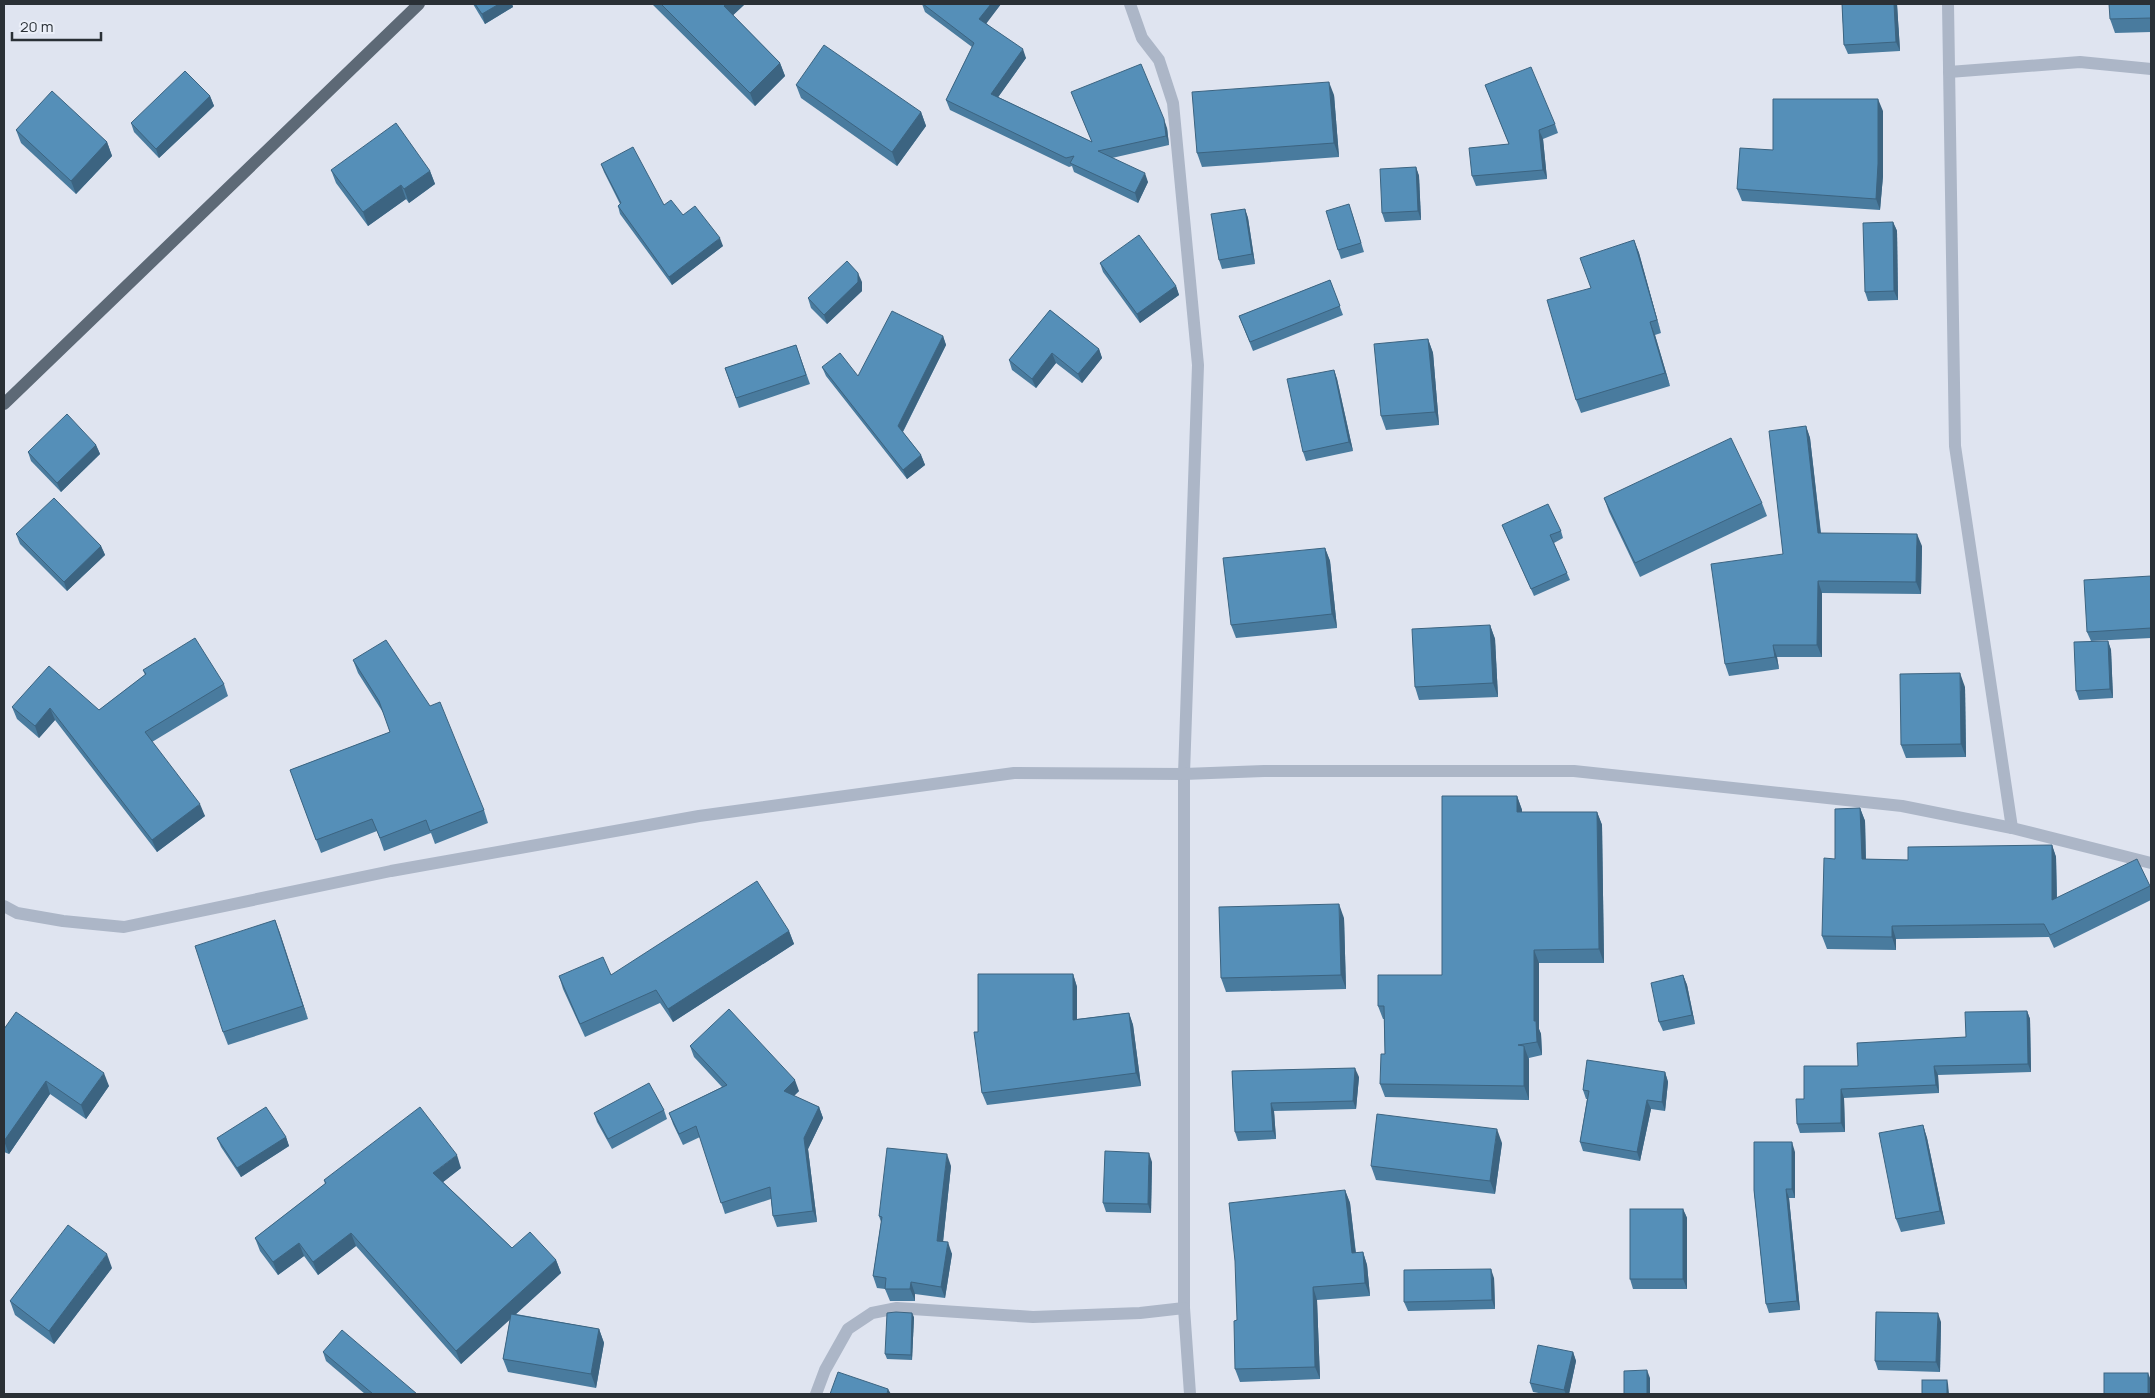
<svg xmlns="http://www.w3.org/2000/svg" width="2155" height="1398" viewBox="0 0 2155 1398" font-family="Manrope,sans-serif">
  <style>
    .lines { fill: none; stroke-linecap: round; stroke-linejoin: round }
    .minor { stroke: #acb6c7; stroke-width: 12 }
    .major { stroke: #5d6976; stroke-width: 12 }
    .wall { fill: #497b9e }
    .shaded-wall { fill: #3c6481 }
    .building { fill: #558fb8; stroke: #3c6481 }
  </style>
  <rect width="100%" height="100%" fill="#dfe4f0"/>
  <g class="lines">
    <g class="minor">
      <path d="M1130,4l12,34 17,22 14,43 25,262 -14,409v534l6,86"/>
      <path d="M1948,4l7,442 57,382"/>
      <path d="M1949,72l131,-10 71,7"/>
      <path d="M4,906l13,7 46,8 61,6 267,-56 308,-55 315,-43 170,1 80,-3h310l328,35 110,22 139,35"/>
      <path d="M816,1394l9,-24 23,-41 24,-16 25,-5 136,9 107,-4 44,-5"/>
    </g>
    <path class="major" d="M4,404l415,-400"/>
  </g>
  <g class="wall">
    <path d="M473,4h39l1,3 -28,17z"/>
    <path d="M652,4h93l-12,11 47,48 5,13 -30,30z"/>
    <path d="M922,4h79l-15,19 40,35 -28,39 94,45 -21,-50 96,36 2,17 -57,13 36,24 -10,21 -64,-31 -2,-6 -3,1 -119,-57 -4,-10 26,-53 -47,-35z"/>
    <path d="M1842,4h55l3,47 -52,3 -4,-9z"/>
    <path d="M2151,4v28l-36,1 -5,-14z"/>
    <path d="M796,85l125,27 5,14 -29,40 -96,-68z"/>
    <path d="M1485,85l70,39 3,9 -15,6 4,40 -71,7 -4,-10 37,-32z"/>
    <path d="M1334,95l5,62 -137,10 -5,-14z"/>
    <path d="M210,96l4,10 -55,52 -25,-26 -3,-9z"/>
    <path d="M1883,111v65l-3,34 -138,-9 -5,-12 36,-39z"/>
    <path d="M16,130l91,12 5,14 -36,38 -55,-51z"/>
    <path d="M601,164l63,41 59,41 -51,39 -52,-71 -2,-8 2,-2 -16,-32z"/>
    <path d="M1416,167l3,9 2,44 -36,2 -3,-9z"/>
    <path d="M331,170l99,1 5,13 -26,19 -3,-4 -38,27 -32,-43z"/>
    <path d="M1245,209l3,9 7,46 -33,5 -3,-9z"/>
    <path d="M1352,213l12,39 -23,7 -3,-9z"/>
    <path d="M1893,222l4,9 1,69 -30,1 -3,-9z"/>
    <path d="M1634,240l5,13 22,80 -6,2 15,51 -89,27 -5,-13 15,-112z"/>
    <path d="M1100,263l76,23 3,9 -39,28 -37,-51z"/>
    <path d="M1330,280l13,35 -90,36 -14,-35z"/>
    <path d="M862,282v9l-35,33 -16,-16 -3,-10z"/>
    <path d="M1050,310l49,39 3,9 -20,25 -26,-20 -20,25 -24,-18 -3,-10z"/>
    <path d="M943,336l3,9 -43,87 18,23 4,10 -18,14 -81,-103 -4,-9 36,9z"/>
    <path d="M1428,339l5,14 6,72 -53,5 -5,-14z"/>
    <path d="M796,345l14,39 -71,24 -14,-40z"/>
    <path d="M1334,370l3,9 16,72 -47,10 -3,-9z"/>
    <path d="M1806,426l4,12 11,95 101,13 -1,48 -99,-1v64h-45l2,12 -50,7 -4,-12 58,-110z"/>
    <path d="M96,445l4,9 -39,38 -30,-31 -3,-9z"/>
    <path d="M1604,498l158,5 5,13 -127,61 -31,-65z"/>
    <path d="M1502,525l59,6 2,7 -9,5 16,37 -36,16z"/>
    <path d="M16,534l85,12 4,9 -38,36 -47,-47z"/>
    <path d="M1325,548l5,13 7,67 -101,10 -5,-13z"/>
    <path d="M2151,577v61l-60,3 -4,-9z"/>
    <path d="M1490,625l5,14 3,58 -79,3 -4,-13z"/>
    <path d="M2108,641l3,9 2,48 -34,2 -3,-9z"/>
    <path d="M353,660l131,150 4,13 -53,21 -4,-11 -47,18 -7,-20 -56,22 -31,-83 100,-38 -6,-18 -26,-41z"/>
    <path d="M143,670l81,14 4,12 -76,46 53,74 -48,36 -102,-132 -16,18 -22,-19 -5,-12 87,3 46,-35z"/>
    <path d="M1965,687l1,70 -60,1 -5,-13z"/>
    <path d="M1517,796l5,14v2h75l5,13 2,138h-65v66l2,5 1,21 -13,3v42l-144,-3 -5,-13 5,-30 -1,-35h-1l-5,-13 64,-31z"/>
    <path d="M1860,808l5,13 1,38 42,1 144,-15 4,12 1,41 93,-12 1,3v11l-97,48 -5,-11 -153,2v11l-69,-1 -5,-13 13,-77z"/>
    <path d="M1344,918l2,71 -120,3 -5,-14z"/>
    <path d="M275,920l33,99 -80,26 -5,-13z"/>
    <path d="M789,931l5,13 -121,78 -13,-19 -75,34 -22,-48 -4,-13 52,-1z"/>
    <path d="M1073,974l4,13v32l52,-6 4,12 8,61 -154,19 -5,-12 -4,-61z"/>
    <path d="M1683,975l4,10 8,39 -32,7 -4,-9z"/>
    <path d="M2027,1011l3,8 1,53 -93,3 1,18 -95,5 1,34 -45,1 -3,-9 7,-25 54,-33 108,-29z"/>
    <path d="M4,1029l105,57 -23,33 -36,-25 -41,60 -5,-2z"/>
    <path d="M690,1046l109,45 -5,5 25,11 4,11 -15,31 9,73 -40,5 -4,-11 -2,-17 -46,15 -25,-77 -17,8 -10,-21 -4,-11 53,-26 -28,-30z"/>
    <path d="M1232,1071l127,6 -3,32 -82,2 2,28 -38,2 -3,-9z"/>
    <path d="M1665,1072l3,10 -3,29 -14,-2 -11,52 -57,-10 -3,-9 7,-43h-1l-3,-9z"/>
    <path d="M664,1110l3,9 -55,30 -15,-27 -3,-9z"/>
    <path d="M1923,1125l4,13 18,86 -44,8 -5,-13z"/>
    <path d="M286,1137l3,9 -48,31 -20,-30 -4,-9z"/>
    <path d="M1502,1143l-7,51 -119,-14 -5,-14z"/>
    <path d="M1795,1152v46h-6l11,112 -31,3 -3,-9 -12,-114z"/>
    <path d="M1152,1162l-1,51 -45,-1 -3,-9z"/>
    <path d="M951,1166l-8,75 9,13 -7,44 -30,-4v7h-25l-5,-12 -8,-1 -4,-12 8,-54 -2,-6z"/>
    <path d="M461,1168l-18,14 69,66 44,12 5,13 -45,41 83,15 5,14 -8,45 -88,-16 -5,-13 7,-40 -49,45 -105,-118 -38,29 -14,-19 -26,19 -18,-24 -5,-13 70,-54 -1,-4z"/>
    <path d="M1345,1190l5,13 6,50 7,-1 4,13 3,31 -53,4 3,79 -80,3 -5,-13 2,-49z"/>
    <path d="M1683,1209l4,9v71h-54l-3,-10z"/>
    <path d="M112,1268l-58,76 -39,-29 -5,-14z"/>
    <path d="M1494,1278l1,31 -87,2 -4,-9z"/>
    <path d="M914,1317l-2,43 -25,-1 -2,-5z"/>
    <path d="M1941,1322l-1,50 -62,-2 -3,-9z"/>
    <path d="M323,1352l94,42h-52l-39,-33z"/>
    <path d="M1573,1352l3,9 -7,33h-25l-11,-2 -3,-9z"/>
  </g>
  <g class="shaded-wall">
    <path d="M499,4h13l1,3 -28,17 -3,-10z"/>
    <path d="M726,4h19l-17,16 -4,-14z"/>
    <path d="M991,4h10l-18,24 -4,-9z"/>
    <path d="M1894,4h3l3,47 -4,-9z"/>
    <path d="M1023,49l3,9 -32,45 -3,-9z"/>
    <path d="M780,63l5,13 -30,30 -5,-13z"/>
    <path d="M1329,82l5,13 5,62 -5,-14z"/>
    <path d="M210,96l4,10 -55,52 -3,-9z"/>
    <path d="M1878,99l5,12v65l-3,34 -4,-11z"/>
    <path d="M921,112l5,14 -29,40 -5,-14z"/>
    <path d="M1164,119l3,9 2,17 -3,-9z"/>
    <path d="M1539,130l4,9 4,40 -4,-9z"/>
    <path d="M107,142l5,14 -36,38 -5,-13z"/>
    <path d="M1416,167l3,9 2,44 -3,-9z"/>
    <path d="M430,171l5,13 -26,19 -5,-14z"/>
    <path d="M1145,173l3,9 -10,21 -3,-10z"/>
    <path d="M401,185l5,14 -38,27 -5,-14z"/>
    <path d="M1245,209l3,9 7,46 -3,-10z"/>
    <path d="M1893,222l4,9 1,69 -4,-9z"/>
    <path d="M720,238l3,8 -51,39 -3,-8z"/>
    <path d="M1634,240l5,13 22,80 -4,-13z"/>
    <path d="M858,273l4,9v9l-35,33 -3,-9z"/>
    <path d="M1176,286l3,9 -39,28 -3,-9z"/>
    <path d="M1650,322l5,13 15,51 -5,-13z"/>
    <path d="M943,336l3,9 -45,90 -3,-9z"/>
    <path d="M1428,339l5,14 6,72 -4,-13z"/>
    <path d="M1099,349l3,9 -20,25 -4,-9z"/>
    <path d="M1052,353l4,10 -20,25 -4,-9z"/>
    <path d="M1334,370l3,9 16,72 -4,-9z"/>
    <path d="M1806,426l4,12 12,107 -4,-12z"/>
    <path d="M96,445l4,9 -39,38 -4,-9z"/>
    <path d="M921,455l4,10 -18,14 -4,-9z"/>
    <path d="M1917,534l5,12 -1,48 -5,-12z"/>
    <path d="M101,546l4,9 -38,36 -3,-9z"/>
    <path d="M1325,548l5,13 7,67 -5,-14z"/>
    <path d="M1818,581l4,12v64l-5,-12z"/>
    <path d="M1490,625l5,14 3,58 -5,-14z"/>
    <path d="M2108,641l3,9 2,48 -3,-9z"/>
    <path d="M1773,645l4,12 2,12 -4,-12z"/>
    <path d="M1960,673l5,14 1,70 -5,-13z"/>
    <path d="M50,708l5,12 -16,18 -4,-12z"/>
    <path d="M1517,796l5,14v16l-5,-14z"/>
    <path d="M200,804l5,12 -48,36 -5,-12z"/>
    <path d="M1860,808l5,13 1,51 -4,-13z"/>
    <path d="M1597,812l5,13 2,138 -5,-14z"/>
    <path d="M2052,845l4,12 1,55 -5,-12z"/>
    <path d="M1339,904l5,14 2,71 -5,-14z"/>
    <path d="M275,920l5,13 28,86 -5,-13z"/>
    <path d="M1892,926l4,13v11l-4,-13z"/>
    <path d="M789,931l5,13 -121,78 -5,-13z"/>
    <path d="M1534,950l5,13v66l2,5 1,21 -5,-13 -3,-21z"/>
    <path d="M1073,974l4,13v45l-4,-12z"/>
    <path d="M1683,975l4,10 8,39 -3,-9z"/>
    <path d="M2027,1011l3,8 1,53 -3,-8z"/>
    <path d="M1129,1013l4,12 8,61 -5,-13z"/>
    <path d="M1524,1046l5,14v40l-5,-14z"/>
    <path d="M1934,1066l4,9 1,18 -3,-8z"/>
    <path d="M1355,1068l4,9 -3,32 -3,-8z"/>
    <path d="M1665,1072l3,10 -3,29 -3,-9z"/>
    <path d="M104,1073l5,13 -23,33 -5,-14z"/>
    <path d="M795,1080l4,11 -12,11 -3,-11z"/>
    <path d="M46,1081l4,13 -41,60 -5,-13z"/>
    <path d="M1841,1089l3,9 1,34 -4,-9z"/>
    <path d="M1647,1100l4,9 -11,52 -3,-9z"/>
    <path d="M1271,1103l3,8 2,28 -3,-8z"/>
    <path d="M819,1107l4,11 -15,31 9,73 -4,-11 -9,-73z"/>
    <path d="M1923,1125l4,13 18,86 -5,-13z"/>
    <path d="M1497,1129l5,14 -7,51 -5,-13z"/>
    <path d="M286,1137l3,9 -48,31 -4,-9z"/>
    <path d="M1792,1142l3,10v46l-3,-9z"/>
    <path d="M1149,1153l3,9 -1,51 -3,-9z"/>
    <path d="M947,1154l4,12 -9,86 -5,-11z"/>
    <path d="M457,1155l4,13 -23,18 -5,-13z"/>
    <path d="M1786,1189l3,9 11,112 -3,-9z"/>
    <path d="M1345,1190l5,13 7,62 -5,-12z"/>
    <path d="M1683,1209l4,9v71l-4,-10z"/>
    <path d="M351,1233l5,13 -38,29 -5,-13z"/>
    <path d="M948,1242l4,12 -7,44 -4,-11z"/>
    <path d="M299,1243l5,13 -26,19 -5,-13z"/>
    <path d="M1363,1252l4,13 3,31 -5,-13z"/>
    <path d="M107,1254l5,14 -58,76 -5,-13z"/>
    <path d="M556,1260l5,13 -100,91 -5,-13z"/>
    <path d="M1491,1269l3,9 1,31 -3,-9z"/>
    <path d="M911,1282l4,12v7l-5,-12z"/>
    <path d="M1313,1287l4,13 3,79 -5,-12z"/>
    <path d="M912,1313l2,4 -2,43 -1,-5z"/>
    <path d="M1938,1313l3,9 -1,50 -4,-10z"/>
    <path d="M599,1329l5,14 -8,45 -5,-14z"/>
    <path d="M1573,1352l3,9 -7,33h-3l-2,-4z"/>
    <path d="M1647,1370l3,8v16h-3z"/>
    <path d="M2148,1373l3,7v14h-3z"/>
    <path d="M1947,1380l1,4 1,10h-2z"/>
    <path d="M888,1389l3,5h-4z"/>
  </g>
  <g class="building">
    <path d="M475,4h24l-17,10z"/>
    <path d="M661,4h65l-2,2 56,57 -30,30z"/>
    <path d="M923,4h68l-12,15 44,30 -32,45 101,48 -21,-50 70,-28 23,55 2,17 -68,15 47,22 -10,20 -65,-30 4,-7 -8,2 -120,-58 28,-57z"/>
    <path d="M1842,4h52l2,38 -52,3z"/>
    <path d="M2109,4h42v14l-41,1z"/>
    <path d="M824,45l97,67 -29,40 -96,-67z"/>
    <path d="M1531,67l24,57 -16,6 4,40 -71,6 -3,-28 40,-4 -24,-59z"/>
    <path d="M185,71l25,25 -54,53 -25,-26z"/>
    <path d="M1329,82l5,61 -137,10 -5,-61z"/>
    <path d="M52,91l55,51 -36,39 -55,-51z"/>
    <path d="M1773,99h105v65l-2,35 -139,-10 3,-41 33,2z"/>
    <path d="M396,123l34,48 -26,18 -3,-4 -38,27 -32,-42z"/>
    <path d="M633,147l31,58 7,-5 12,15 12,-9 25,32 -51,39 -51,-71 3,-3 -20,-39z"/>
    <path d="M1416,167l2,44 -36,2 -2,-44z"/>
    <path d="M1349,204l12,39 -23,7 -12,-39z"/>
    <path d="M1245,209l7,45 -33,6 -8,-46z"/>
    <path d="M1893,222l1,69 -29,1 -2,-69z"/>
    <path d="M1139,235l37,51 -39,28 -37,-51z"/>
    <path d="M1634,240l23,80 -7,2 15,51 -89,27 -29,-100 44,-12 -11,-30z"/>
    <path d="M847,261l11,12v9l-34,33 -16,-17z"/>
    <path d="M1330,280l10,26 -90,36 -11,-26z"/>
    <path d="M1050,310l49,39 -21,25 -26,-21 -20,26 -23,-19z"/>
    <path d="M892,311l51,25 -45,90 23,29 -18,15 -81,-103 18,-14 18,23z"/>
    <path d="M1428,339l7,73 -54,4 -7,-72z"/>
    <path d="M796,345l10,30 -70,23 -11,-30z"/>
    <path d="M1334,370l15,72 -46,10 -16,-73z"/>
    <path d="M67,414l29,31 -39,38 -29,-31z"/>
    <path d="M1806,426l12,107 99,1 -1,48 -98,-1 -1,64h-44l2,12 -50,7 -14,-100 72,-10 -14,-123z"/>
    <path d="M1731,438l31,65 -127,60 -31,-65z"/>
    <path d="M54,498l47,48 -37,36 -48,-48z"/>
    <path d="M1548,504l13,27 -11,4 17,38 -36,16 -29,-64z"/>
    <path d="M1325,548l7,66 -101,11 -8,-67z"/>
    <path d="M2151,576v52l-64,4 -3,-52z"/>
    <path d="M1490,625l3,58 -78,4 -3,-58z"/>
    <path d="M195,638l29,46 -79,48 55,72 -48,36 -102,-132 -15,18 -23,-19 37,-41 50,44 47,-36 -3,-4z"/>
    <path d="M386,640l44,66 10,-4 44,108 -54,21 -4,-11 -46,18 -8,-19 -56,21 -26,-70 100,-38 -11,-31 -26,-41z"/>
    <path d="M2108,641l2,48 -34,2 -2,-49z"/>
    <path d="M1960,673l1,71 -60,1 -1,-71z"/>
    <path d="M1442,796h75v16h80l2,137 -65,1v71h2l1,21 -19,3 6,1v40l-144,-2 1,-30h4l-1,-48h-6v-31h64z"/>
    <path d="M1860,808l2,51 46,1v-13l144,-2v55l85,-41 13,27 -100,49 -6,-11 -152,2v11l-70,-1 2,-78 11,1v-50z"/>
    <path d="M757,881l32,50 -121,78 -12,-19 -76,34 -21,-48 44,-19 8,18z"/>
    <path d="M1339,904l2,71 -120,3 -2,-71z"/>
    <path d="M275,920l28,86 -80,26 -28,-86z"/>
    <path d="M978,974h95v46l56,-7 7,60 -154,20 -8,-61h4z"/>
    <path d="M1683,975l9,40 -33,7 -8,-39z"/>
    <path d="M729,1009l66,71 -11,11 35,16 -15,31 9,73 -40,5 -3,-29 -49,16 -25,-77 -17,8 -10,-21 58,-28 -37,-39z"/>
    <path d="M2027,1011l1,53 -94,2 2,19 -95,4v34l-44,1 -1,-25h8v-33h54l-1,-23 109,-6 -1,-25z"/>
    <path d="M16,1012l88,61 -23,32 -35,-24 -42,60v-112z"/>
    <path d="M1587,1060l78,12 -3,30 -15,-2 -10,52 -57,-10 9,-51 -6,-1z"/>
    <path d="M1355,1068l-2,33 -82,2 2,28 -38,1 -3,-61z"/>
    <path d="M649,1083l15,27 -56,29 -14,-26z"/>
    <path d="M266,1107l20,30 -49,31 -20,-30z"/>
    <path d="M420,1107l37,48 -24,18 79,75 18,-16 26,28 -100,91 -105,-118 -38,29 -14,-19 -26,19 -18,-24 71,-55 -2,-3z"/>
    <path d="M1377,1114l120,15 -7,52 -119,-15z"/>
    <path d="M1923,1125l17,86 -44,8 -17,-86z"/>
    <path d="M1754,1142h38v47h-6l11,112 -31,3 -12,-114z"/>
    <path d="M887,1148l60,6 -10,87 11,1 -7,45 -30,-5 -1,7h-25l1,-11 -13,-2 9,-59 -3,-1z"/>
    <path d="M1105,1151l44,2 -1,51 -45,-1z"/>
    <path d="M1345,1190l7,63 11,-1 2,31 -52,4 2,80 -80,2 -1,-48 3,-1 -2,-59 -6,-58z"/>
    <rect x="1630" y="1209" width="53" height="70"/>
    <path d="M68,1225l39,29 -58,77 -39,-30z"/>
    <path d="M1491,1269l1,31 -88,2v-32z"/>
    <path d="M896,1312l16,1 -1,42 -26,-1 2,-41z"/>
    <path d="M1876,1312l62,1 -2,49 -61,-1z"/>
    <path d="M511,1314l88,15 -8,45 -88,-15z"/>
    <path d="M342,1330l75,64h-44l-50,-42z"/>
    <path d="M1538,1345l35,7 -9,38 -34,-7z"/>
    <path d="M1647,1370v24h-23v-23z"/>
    <path d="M838,1372l50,17 -1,5h-57z"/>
    <rect x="2104" y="1373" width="44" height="21"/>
    <rect x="1922" y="1380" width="25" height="14"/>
  </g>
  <rect width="2155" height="1398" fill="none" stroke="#2a3036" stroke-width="10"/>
  <path d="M12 32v8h89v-8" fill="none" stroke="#2a3036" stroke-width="2.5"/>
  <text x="20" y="32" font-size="15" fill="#2a3036" stroke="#ebeff8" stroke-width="4" paint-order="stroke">20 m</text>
</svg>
